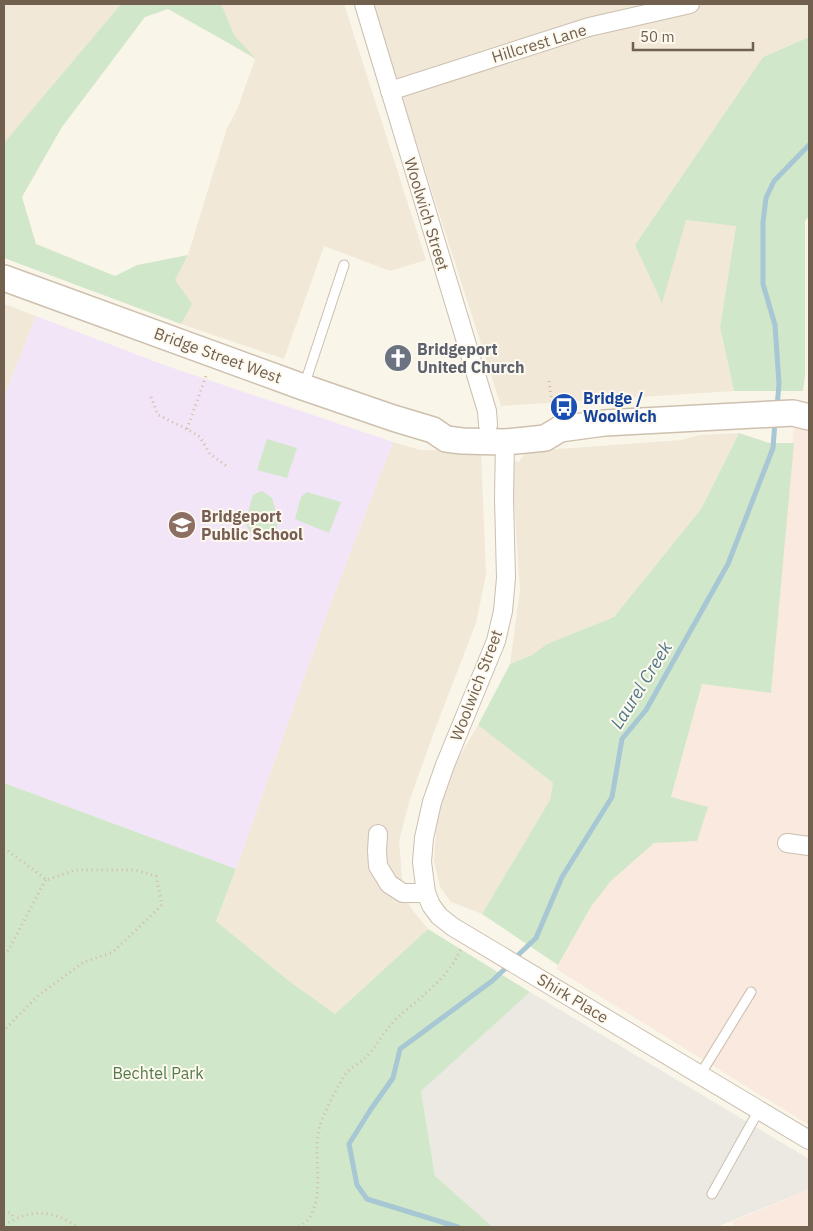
<svg xmlns="http://www.w3.org/2000/svg" width="813" height="1231" viewBox="0 0 813 1231" font-family="'IBM Plex Sans',sans-serif">
  <style>
    .residential { fill: #f1e8d8 }
    .commercial { fill: #f9e9de }
    .industrial { fill: #ece8e2 }
    .education { fill: #f2e5f7 }
    .green { fill: #d1e7c9 }
    .lines { fill: none; stroke-linecap: round; stroke-linejoin: round }
    .stream { stroke: #a6c7d3; stroke-width: 5 }
    .lane-casing { stroke: #cbbfb0; stroke-width: 11 }
    .street-casing { stroke: #cbbfb0; stroke-width: 20 }
    .secondary-casing { stroke: #cec0ae; stroke-width: 28 }
    .path { stroke: #d2bca6; stroke-width: 3; stroke-dasharray: 1 4; stroke-linecap: butt }
    .lane { stroke: #fff; stroke-width: 9 }
    .street { stroke: #fff; stroke-width: 18 }
    .secondary { stroke: #fff; stroke-width: 25 }
    .labels { text-anchor: middle; dominant-baseline: central; stroke-width: 4; stroke-linejoin: round; paint-order: stroke }
    .street-label { font-size: 16px; fill: #72604f; stroke: #fdf9ef }
    .worship-label { font-size: 16px; font-weight: bold; fill: #5b616d; stroke: #fdf9ef; text-anchor: start }
    .transit-label { font-size: 16px; font-weight: bold; fill: #164399; stroke: #fdf9ef; text-anchor: start }
    .education-label { font-size: 16px; font-weight: bold; fill: #785e54; stroke: #fdf9ef; text-anchor: start }
    .park-label { font-size: 16px; fill: #547c4b; stroke: #fdf9ef }
    .water-label { font-size: 18px; font-style: italic; fill: #4e798a; stroke: #fdf9ef }
  </style>
  <rect width="100%" height="100%" fill="#faf5e9"/>
  <g class="residential">
    <path d="M4,4h117l-117,139z"/>
    <path d="M203,4h141l82,256 -36,11 -66,-25 -40,113 -103,-35 -6,-44 13,-25 39,-127 10,-18 18,-51 -43,-26z"/>
    <path d="M374,4h435v33l-46,20 -128,188 51,-25 50,5 -16,102 14,64 -233,15 -98,-305z"/>
    <path d="M4,304l32,12 -32,81z"/>
    <path d="M739,433l-38,76 -87,108 -67,27 -15,11 -22,9 10,-74 -7,-105 2,-24 4,1 6,-8 6,-3 151,-11 17,-5z"/>
    <path d="M393,442l27,8 61,1 5,124 -10,48 -42,109 -24,67 -11,42 3,37 8,29 18,22 -93,85 -46,-33 -73,-60 20,-52 93,-261z"/>
    <path d="M478,725l75,58 -2,17 -69,114 -31,-12 -11,-15 -6,-26 3,-43 13,-45z"/>
  </g>
  <g class="commercial">
    <path d="M794,428l15,2v695l-253,-156 36,-64 19,-24 43,-38 17,-45 31,-114 69,9z"/>
    <path d="M809,1189v38h-75l-2,-5z"/>
  </g>
  <path class="industrial" d="M530,992l279,167v30l-92,38h-224l-58,-51 -14,-86z"/>
  <path class="education" d="M36,316l131,50 226,76 -64,166 -93,261 -232,-86v-386z"/>
  <g class="green">
    <path d="M121,4h100l13,31 21,23 -87,-49 -23,8 -83,110 -40,70 14,47 79,32 22,-11 51,-10 -13,25 17,24 -11,20 -177,-66v-115z"/>
    <path d="M809,37v179l-4,5v155l-2,15h-69l-14,-64 16,-101 -50,-6 -24,83 -27,-58 128,-188z"/>
    <path d="M739,433l30,10h25l-23,250 -69,-9 -31,113 37,10 -11,34 -43,2 -43,38 -19,24 -34,60 -76,-51 68,-114 3,-17 -75,-58 32,-61 22,-9 15,-11 67,-27 87,-108z"/>
    <path d="M267,439l30,9 -10,30 -30,-8z"/>
    <path d="M262,491l10,7 6,21 -2,15 -25,-1 -6,-10 8,-28z"/>
    <path d="M307,492l34,10 -12,31 -34,-14 6,-22z"/>
    <path d="M4,783l232,86 -20,52 73,60 46,33 93,-85 102,63 -109,99 14,85 58,51h-489z"/>
  </g>
  <g class="lines">
    <g class="stream">
      <path d="M777,407l2,-23 -4,-59 -12,-41v-62l3,-24 8,-17 35,-36"/>
      <path d="M514,959l22,-21 26,-61 50,-80 10,-58 24,-29 82,-146 45,-116 2,-27"/>
      <path d="M458,1227l-91,-28 -10,-14 -8,-41 22,-35 22,-31 7,-29 92,-68 17,-16"/>
    </g>
    <defs>
      <g id="lane">
        <path d="M304,386l40,-121"/>
        <path d="M700,1075l51,-83"/>
        <path d="M712,1194l47,-84"/>
      </g>
      <g id="street">
        <path d="M364,4l123,407 1,14"/>
        <path d="M390,91l199,-64 101,-23"/>
        <path d="M505,442l-1,56 2,80 -3,33 -7,30 -51,124 -13,37 -8,36 -2,24 4,31 5,12 8,11 14,11 356,213"/>
        <path d="M378,834l-1,17 1,15 11,18 14,9h23"/>
        <path d="M787,843l22,3"/>
      </g>
      <path id="secondary" d="M4,278l299,109 90,31 40,12 13,9 16,2 43,1 21,-2 19,-2 15,-9 44,-6 189,-10 16,4"/>
    </defs>
    <use href="#lane" class="lane-casing"/>
    <use href="#street" class="street-casing"/>
    <use href="#secondary" class="secondary-casing"/>
    <g class="path">
      <path d="M549,381l4,29"/>
      <path d="M151,397l7,18 29,14 13,8 10,17 18,13"/>
      <path d="M187,429l19,-53"/>
      <path d="M4,848l43,32 28,-10h60l21,6 6,29 -49,47 -29,10 -45,33 -35,35"/>
      <path d="M4,955l5,-6 37,-70"/>
      <path d="M4,1210l8,4 2,5"/>
      <path d="M4,1225c15,-9 31,-15 49,-10 9,2 18,8 25,12"/>
      <path d="M299,1227c4,-3 9,-6 11,-10 17,-30 -1,-66 12,-97 6,-15 14,-31 23,-45 5,-7 14,-11 20,-17 12,-12 19,-27 31,-39 23,-21 52,-40 65,-70"/>
    </g>
    <use href="#lane" class="lane"/>
    <use href="#street" class="street"/>
    <use href="#secondary" class="secondary"/>
  </g>
  <defs>
    <symbol id="church-disc" viewBox="-11 -11 22 22"><circle r="9.5" fill="#6b7280" stroke="#fdf9ef"/><path d="M-1.2-6h2.4v3.5h3.3v2.4h-3.3V6h-2.4V-.1h-3.3v-2.4h3.3Z" fill="#fff"/></symbol>
    <symbol id="bus-disc" viewBox="-11 -11 22 22"><circle r="9.5" fill="#1a4fb4" stroke="#fdf9ef"/><path d="M-5-6H5V4H4V6H2V4H-2V6H-4V4H-5ZM-3.5-4V0h7V-4ZM-3.5 1.2v1.5H-2V1.2ZM2 1.2v1.5H3.5V1.2Z" fill="#fff"/></symbol>
    <symbol id="school-disc" viewBox="-11 -11 22 22"><circle r="9.5" fill="#8d6e63" stroke="#fdf9ef"/><path d="M0-5L7-2L0 1L-7-2ZM-4 1L0 2.5L4 1V4Q0 6-4 4Z" fill="#fff"/></symbol>
  </defs>
  <g fill-rule="evenodd">
    <use href="#church-disc" x="382" y="342" width="32" height="32"/>
    <use href="#bus-disc" x="548" y="391" width="32" height="32"/>
    <use href="#school-disc" x="166" y="509" width="32" height="32"/>
  </g>
  <g class="labels">
    <g class="street-label">
      <text transform="translate(539 43) rotate(-17)">Hillcrest Lane</text>
      <text transform="translate(427 214) rotate(73)">Woolwich Street</text>
      <text transform="translate(218 355) rotate(20)">Bridge Street West</text>
      <text transform="translate(476 685) rotate(-69)">Woolwich Street</text>
      <text transform="translate(573 998) rotate(31)">Shirk Place</text>
    </g>
    <g class="worship-label">
      <text x="417" y="349">Bridgeport<tspan x="417" dy="18">United Church</tspan></text>
    </g>
    <g class="transit-label">
      <text x="583" y="398">Bridge /<tspan x="583" dy="18">Woolwich</tspan></text>
    </g>
    <g class="education-label">
      <text x="201" y="516">Bridgeport<tspan x="201" dy="18">Public School</tspan></text>
    </g>
    <g class="park-label">
      <text x="158" y="1073">Bechtel Park</text>
    </g>
    <g class="water-label">
      <text transform="translate(641 685) rotate(-58)">Laurel Creek</text>
    </g>
  </g>
  <rect width="813" height="1231" fill="none" stroke="#72604f" stroke-width="10"/>
  <path d="M633 42v8h120v-8" fill="none" stroke="#72604f" stroke-width="2.5"/>
  <text x="640" y="42" font-size="15" fill="#72604f" stroke="#fdf9ef" stroke-width="4" paint-order="stroke">50 m</text>
</svg>
